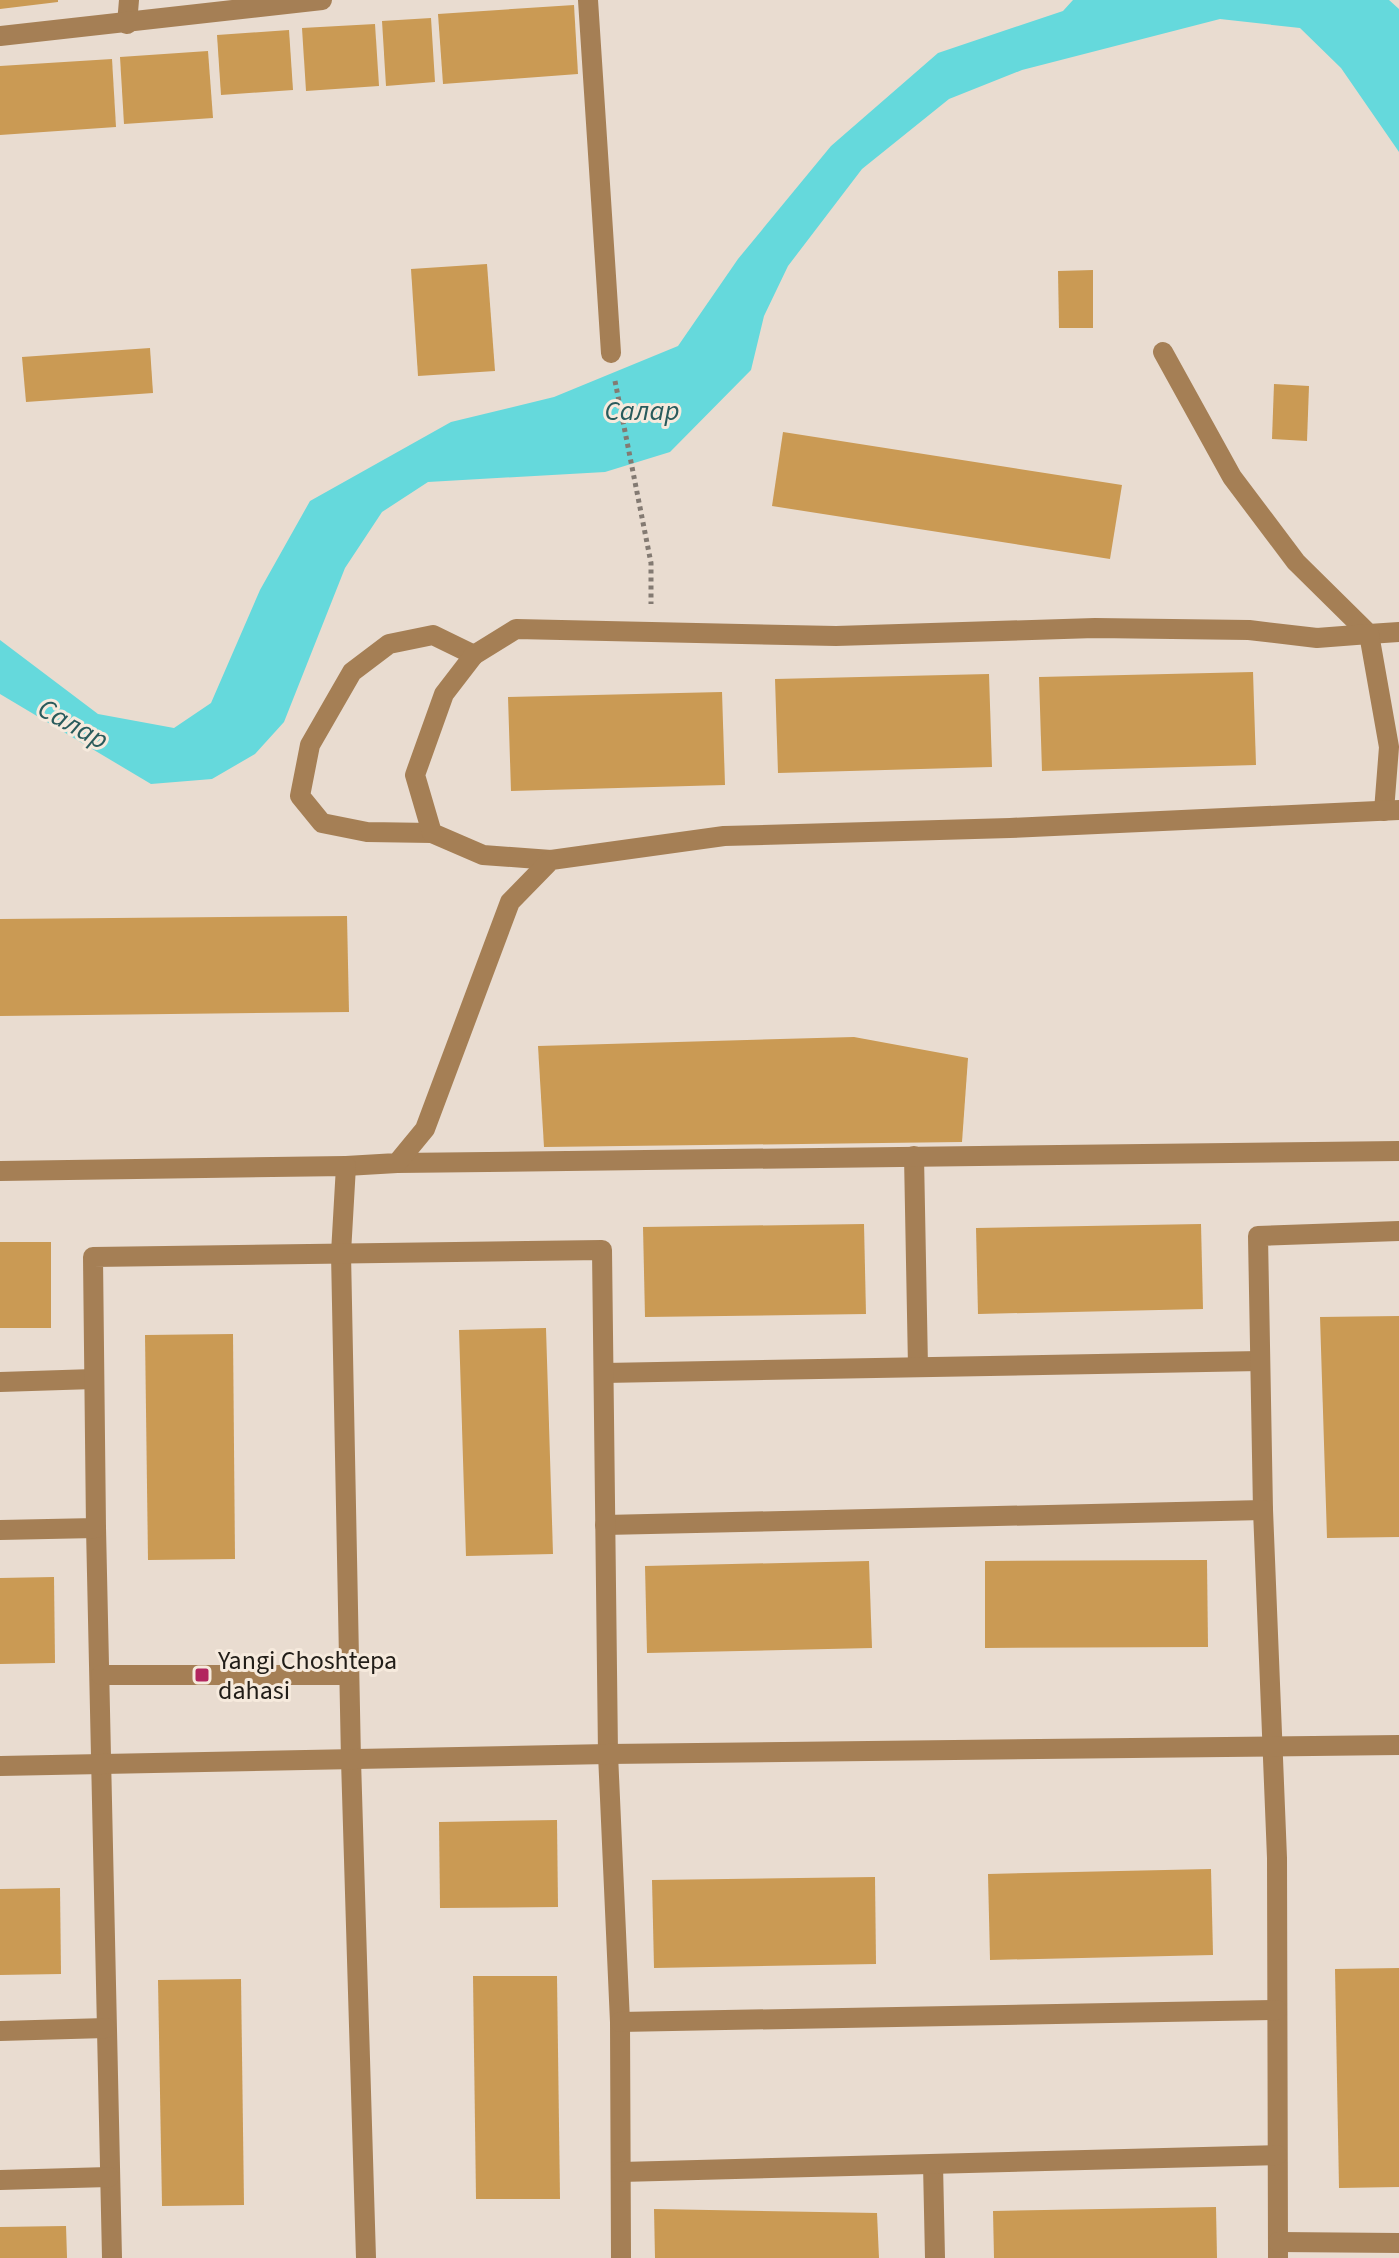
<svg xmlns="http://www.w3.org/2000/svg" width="1399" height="2258" viewBox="0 0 1399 2258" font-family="'Source Sans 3',sans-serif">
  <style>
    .water { fill: #65d9dc }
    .building { fill: #ca9a54 }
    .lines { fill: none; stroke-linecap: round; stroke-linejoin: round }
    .path { stroke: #837a72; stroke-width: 5; stroke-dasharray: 4 4; stroke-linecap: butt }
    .minor { stroke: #a57f55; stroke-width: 20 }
    .poi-dot { fill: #b2255e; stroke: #f6eadd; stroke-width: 3 }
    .labels { text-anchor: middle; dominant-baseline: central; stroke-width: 6; stroke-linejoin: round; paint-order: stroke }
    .poi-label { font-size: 26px; fill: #211d18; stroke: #f6eadd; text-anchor: start }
    .water-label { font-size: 28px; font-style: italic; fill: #295b5c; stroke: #f6eadd }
  </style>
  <rect width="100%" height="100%" fill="#e9dcd0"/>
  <path class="water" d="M1073,0h316l10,9v143l-58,-84 -41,-40 -80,-9 -198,51 -73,29 -87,70 -74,97 -24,50 -13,54 -81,82 -65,20 -177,10 -46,30 -37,56 -61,154 -29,32 -43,25 -61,5 -151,-90v-54l98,74 76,14 37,-25 49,-113 50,-89 141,-79 103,-25 124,-51 60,-87 93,-113 107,-93 125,-42z"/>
  <g class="building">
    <path d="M0,0h58v2l-58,7z"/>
    <path d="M574,5l4,69 -135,10 -5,-70z"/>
    <path d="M431,18l4,64 -49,4 -4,-65z"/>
    <path d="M375,24l4,62 -73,5 -4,-63z"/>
    <path d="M289,30l4,60 -72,5 -4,-60z"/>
    <path d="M208,51l5,67 -89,6 -4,-67z"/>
    <path d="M112,59l4,68 -116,8v-69z"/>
    <path d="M487,264l8,107 -77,5 -7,-107z"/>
    <path d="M1093,270v58h-34l-1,-57z"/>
    <path d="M150,348l3,45 -127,9 -4,-45z"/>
    <path d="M1274,384l35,2 -2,55 -35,-2z"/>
    <path d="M783,432l339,53 -12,74 -338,-53z"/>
    <path d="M1253,672l3,93 -214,6 -3,-94z"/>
    <path d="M989,674l3,93 -214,6 -3,-94z"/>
    <path d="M722,692l3,93 -214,6 -3,-94z"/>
    <path d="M347,916l2,96 -349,4v-97z"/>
    <path d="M854,1037l114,21 -6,84 -418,5 -6,-101z"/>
    <path d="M864,1224l2,90 -221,3 -2,-90z"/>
    <path d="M1201,1224l2,85 -225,5 -2,-86z"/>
    <rect x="0" y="1242" width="51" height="86"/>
    <path d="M1399,1316v221l-72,1 -7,-221z"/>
    <path d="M546,1328l7,226 -87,2 -7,-226z"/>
    <path d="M233,1334l2,225 -87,1 -3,-225z"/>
    <path d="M1207,1560l1,87 -223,1v-87z"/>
    <path d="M869,1561l3,87 -225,5 -2,-87z"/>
    <path d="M54,1577l1,86 -55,1v-86z"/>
    <path d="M557,1820l1,87 -118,1 -1,-86z"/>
    <path d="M1211,1869l2,86 -223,5 -2,-86z"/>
    <path d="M875,1877l1,87 -222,4 -2,-88z"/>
    <path d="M60,1888l1,86 -61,1v-86z"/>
    <path d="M1399,1968v219l-60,1 -4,-219z"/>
    <path d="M473,1976h84l3,223h-84z"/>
    <path d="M241,1979l3,226 -82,1 -4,-226z"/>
    <path d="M1216,2207l1,51h-223l-1,-47z"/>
    <path d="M654,2209l223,4 2,45h-224z"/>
    <path d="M66,2226l1,32h-67v-31z"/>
  </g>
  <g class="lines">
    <path class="path" d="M615,381l36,182v41"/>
    <g class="minor">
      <path d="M588,0l23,353"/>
      <path d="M127,24l2,-24"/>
      <path d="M0,36l322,-36"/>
      <path d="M1163,352l69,125 64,85 73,72 30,-2"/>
      <path d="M432,833l-65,-1 -45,-9 -22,-27 10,-51 42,-73 37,-28 44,-9 41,20"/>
      <path d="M551,860l-68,-5 -51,-22 -17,-58 29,-81 30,-39 42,-26 320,7 259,-8 154,2 68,8 52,-4 20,113 -5,64"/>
      <path d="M914,1156l4,211"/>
      <path d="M397,1163l1002,-12"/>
      <path d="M346,1166l51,-3 28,-34 85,-227 41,-42 173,-24 286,-8 389,-18"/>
      <path d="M0,1171l346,-5 -5,87 10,507 15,498"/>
      <path d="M604,1373l656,-12"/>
      <path d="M0,1382l94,-3"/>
      <path d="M1263,1510l-5,-274 141,-5"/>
      <path d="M605,1525l658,-15 14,348 1,400"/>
      <path d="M96,1528l16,730"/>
      <path d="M0,1530l96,-2 -3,-271 509,-7 6,504 12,268 1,236"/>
      <path d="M101,1675h248"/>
      <path d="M0,1766l608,-12 791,-9"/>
      <path d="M620,2022l657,-12"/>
      <path d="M0,2031l106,-3"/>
      <path d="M933,2164l2,94"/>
      <path d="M621,2172l656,-17"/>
      <path d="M0,2180l109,-3"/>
      <path d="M1278,2242l121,1"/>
    </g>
  </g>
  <rect class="poi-dot" x="194" y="1667" width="16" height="16" rx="4"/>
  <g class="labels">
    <g class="poi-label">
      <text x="218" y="1660">Yangi Choshtepa<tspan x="218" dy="30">dahasi</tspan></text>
    </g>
    <g class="water-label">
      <text x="642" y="411">Салар</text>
      <text transform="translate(73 724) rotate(29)">Салар</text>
    </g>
  </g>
</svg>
